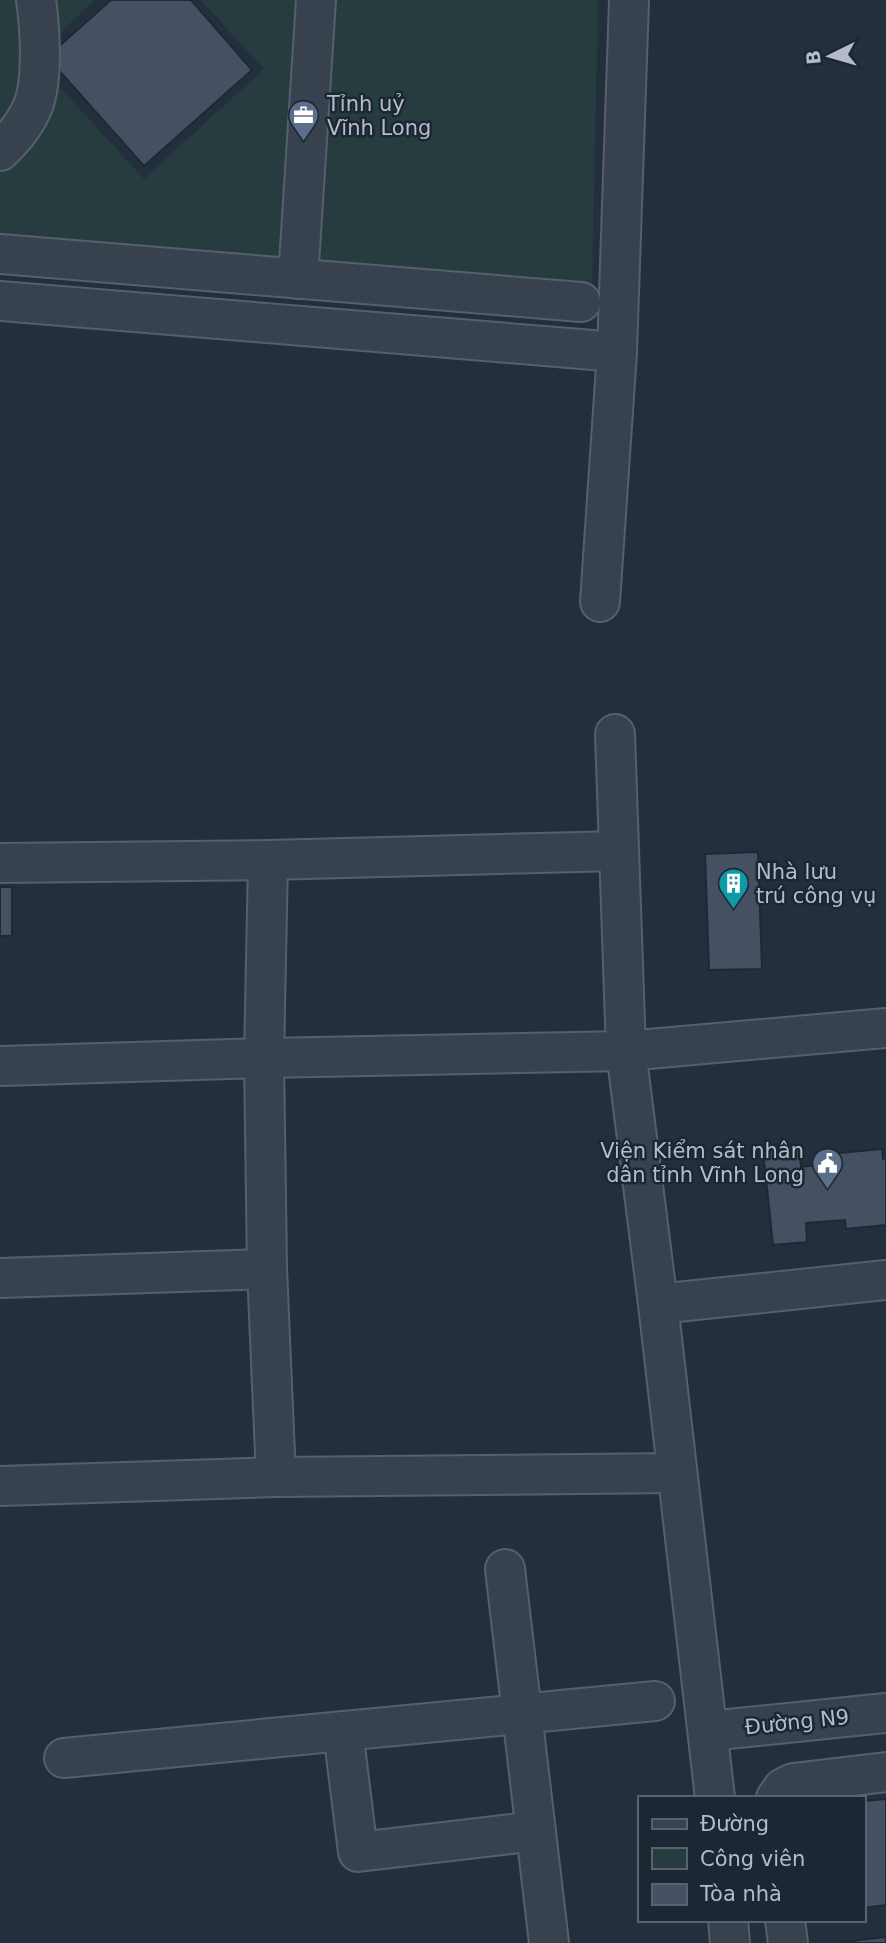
<svg xmlns="http://www.w3.org/2000/svg" width="886" height="1943" viewBox="0 0 886 1943" font-family="'DejaVu Sans',sans-serif">
  <style>
    .green { fill: #263c3f }
    .building { fill: #455162; stroke: #1f2835; stroke-width: 2 }
    .lines { fill: none; stroke-linecap: round; stroke-linejoin: round }
    .minor-casing { stroke: #565f6c; stroke-width: 42 }
    .minor { stroke: #38414e; stroke-width: 38 }
    .labels { text-anchor: middle; dominant-baseline: central; stroke-width: 5; stroke-linejoin: round; paint-order: stroke }
    .poi-label { font-size: 21px; fill: #b4bcc9; stroke: #1d2633; text-anchor: start }
    .street-label { font-size: 21px; fill: #b4bcc9; stroke: #1d2633 }
  </style>
  <rect width="100%" height="100%" fill="#242f3e"/>
  <g class="green">
    <path d="M0,0h95l-62,58 111,121 120,-110 -63,-69h104l-19,263 -286,-21z"/>
    <path d="M336,0h262l-6,289 -275,-20z"/>
  </g>
  <g class="building">
    <path d="M111,0h80l61,70 -108,96 -97,-109z"/>
    <path d="M758,852l4,117 -53,1 -4,-116z"/>
    <rect x="0" y="887" width="12" height="49"/>
    <path d="M799,1147l2,20 39,-4 -1,-10 43,-4 1,10 3,-1v67l-40,4 -1,-9 -39,3 1,19 -34,3 -10,-94z"/>
    <path d="M886,1799v106l-23,3v-107z"/>
    <path d="M886,1937v6h-43v-1z"/>
  </g>
  <g class="lines">
    <defs>
      <g id="minor">
        <path d="M0,151c14,-13 27,-29 34,-48 9,-26 6,-76 2,-103"/>
        <path d="M0,254l581,48"/>
        <path d="M298,279l18,-279"/>
        <path d="M0,301l617,51"/>
        <path d="M600,602l17,-250 12,-352"/>
        <path d="M615,734l11,317 32,253 57,494"/>
        <path d="M268,860l-4,198 3,211 9,208"/>
        <path d="M0,863l268,-3 351,-9"/>
        <path d="M0,1066l264,-8 362,-7 260,-23"/>
        <path d="M0,1278l267,-9"/>
        <path d="M658,1304l228,-24"/>
        <path d="M0,1486l276,-9 401,-4"/>
        <path d="M505,1569l44,374"/>
        <path d="M343,1731l15,121 178,-21"/>
        <path d="M708,1731l178,-18"/>
        <path d="M64,1758l591,-57"/>
        <path d="M776,1798l7,-10 10,-5 93,-11"/>
        <path d="M728,1920l2,23"/>
        <path d="M785,1920l3,23"/>
      </g>
    </defs>
    <use href="#minor" class="minor-casing"/>
    <use href="#minor" class="minor"/>
  </g>
  <defs>
    <symbol id="office-pin" viewBox="-11 -11 22 30"><path d="M0 17L-7.5 6A9.5 9.5 0 1 1 7.5 6Z" fill="#5c6f8a" stroke="#1d2633"/><path d="M-6-3h4V-5.5h4V-3h4V5H-6ZM-1-4.5V-3h2v-1.5ZM-6 0V1H6V0Z" fill="#fff"/></symbol>
    <symbol id="building-pin" viewBox="-11 -11 22 30"><path d="M0 17L-7.5 6A9.5 9.5 0 1 1 7.5 6Z" fill="#0f9aa8" stroke="#1d2633"/><path d="M-4-6H4V6H1V3H-1V6H-4ZM-2.5-4.3h1.7v1.8h-1.7ZM.8-4.3h1.7v1.8H.8ZM-2.5-1h1.7V.8h-1.7ZM.8-1h1.7V.8H.8Z" fill="#fff"/></symbol>
    <symbol id="civic-pin" viewBox="-11 -11 22 30"><path d="M0 17L-7.5 6A9.5 9.5 0 1 1 7.5 6Z" fill="#5c6f8a" stroke="#1d2633"/><path d="M-.6-6.5H3V-4.5H.6V-3L4-1V1h2V6H-6V1h2V-1L-.6-3ZM-1.2 2.5V6h2.4V2.5Z" fill="#fff"/></symbol>
  </defs>
  <g fill-rule="evenodd">
    <use href="#office-pin" x="286" y="98" width="35" height="47"/>
    <use href="#building-pin" x="716" y="866" width="35" height="47"/>
    <use href="#civic-pin" x="810" y="1146" width="35" height="47"/>
  </g>
  <g class="labels">
    <g class="poi-label">
      <text x="327" y="104">Tỉnh uỷ<tspan x="327" dy="24">Vĩnh Long</tspan></text>
      <text x="756" y="872">Nhà lưu<tspan x="756" dy="24">trú công vụ</tspan></text>
      <text x="804" y="1151" text-anchor="end">Viện Kiểm sát nhân<tspan x="804" dy="24">dân tỉnh Vĩnh Long</tspan></text>
    </g>
    <g class="street-label">
      <text transform="translate(797 1722) rotate(-6)">Đường N9</text>
    </g>
  </g>
  <rect x="638" y="1796" width="228" height="126" fill="#1d2633" stroke="#59626f" stroke-width="2"/>
  <rect x="652" y="1819" width="35" height="10" fill="#38414e" stroke="#59626f" stroke-width="2"/>
  <text x="700" y="1831" font-size="21" fill="#b4bcc9">Đường</text>
  <rect x="652" y="1848" width="35" height="21" fill="#263c3f" stroke="#59626f" stroke-width="2"/>
  <text x="700" y="1866" font-size="21" fill="#b4bcc9">Công viên</text>
  <rect x="652" y="1884" width="35" height="21" fill="#455162" stroke="#59626f" stroke-width="2"/>
  <text x="700" y="1901" font-size="21" fill="#b4bcc9">Tòa nhà</text>
  <g transform="translate(830 56) rotate(265)" stroke="#1d2633" stroke-width="5" paint-order="stroke">
  <path d="M0-5L12 26L0 18L-12 26Z" fill="#b4bcc9"/>
  <text y="-10" font-size="19" font-weight="bold" text-anchor="middle" fill="#b4bcc9">B</text>
  </g>
</svg>
